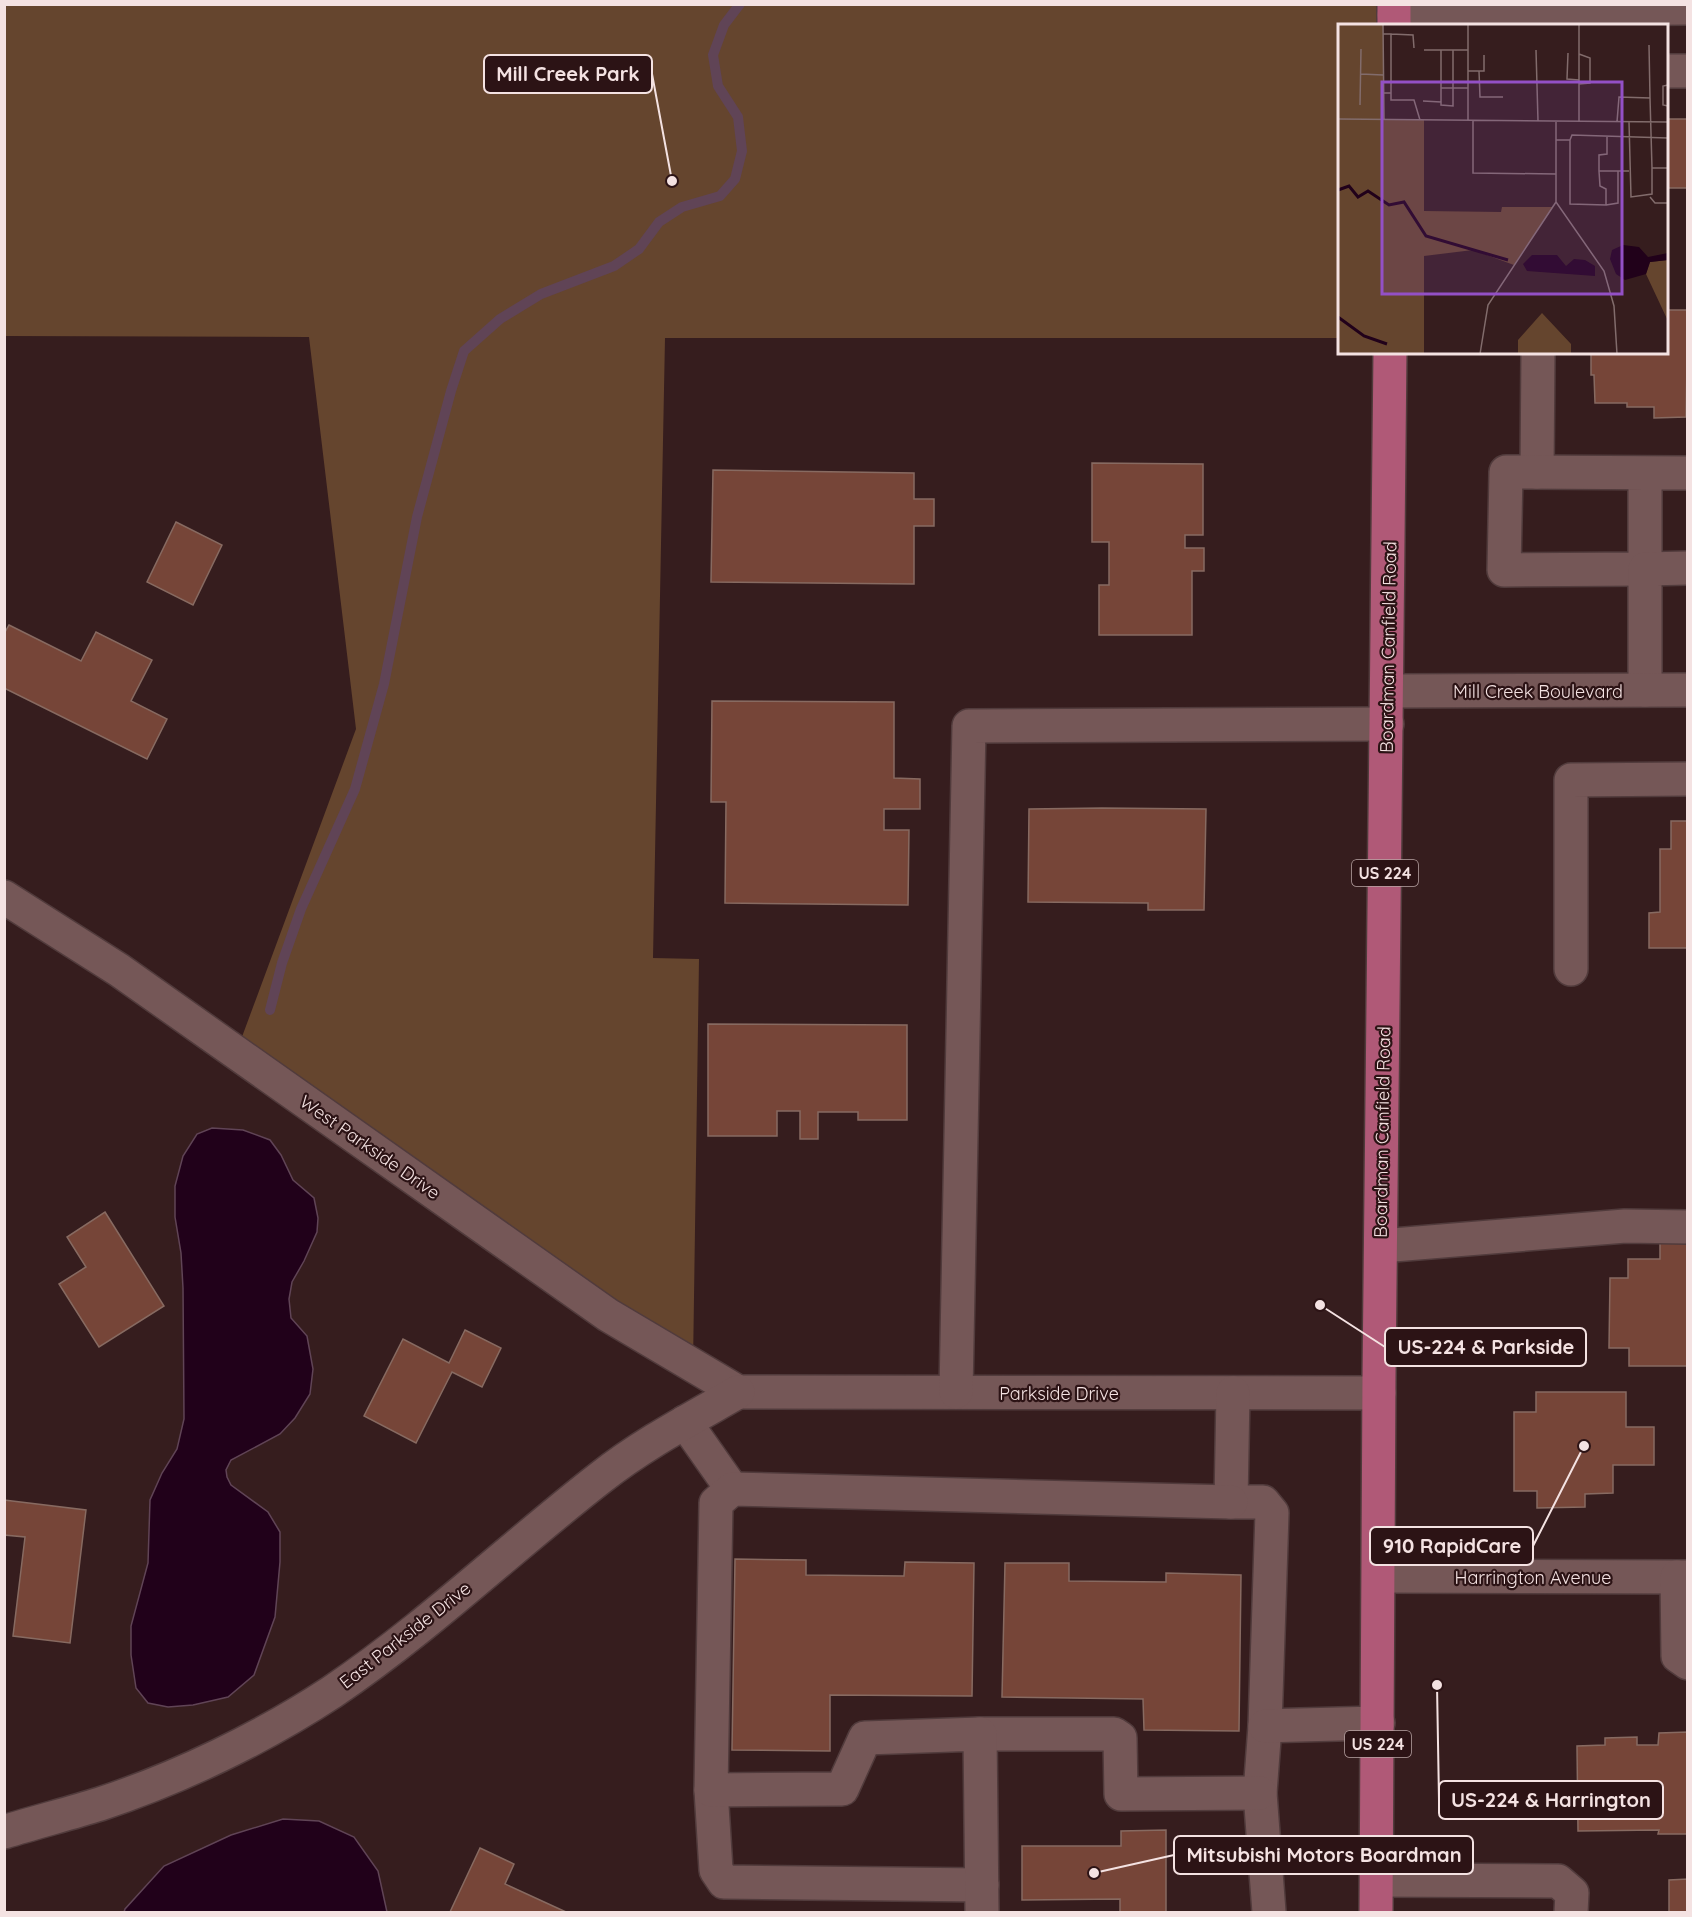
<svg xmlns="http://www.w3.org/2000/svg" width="1692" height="1917" viewBox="0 0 1692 1917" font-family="Quicksand,sans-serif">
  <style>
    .green { fill: #65452e }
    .water { fill: #21011a; stroke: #604456; stroke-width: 1.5 }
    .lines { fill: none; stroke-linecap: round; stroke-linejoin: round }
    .stream { stroke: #604456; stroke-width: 10 }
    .building { fill: #764538; stroke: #876a61; stroke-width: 1.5 }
    .minor-casing { stroke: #513b3c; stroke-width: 36 }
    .major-casing { stroke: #513b3c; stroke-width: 36 }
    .minor { stroke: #755757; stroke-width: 33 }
    .major { stroke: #b05977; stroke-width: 33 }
    .labels { text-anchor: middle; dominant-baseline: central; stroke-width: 4.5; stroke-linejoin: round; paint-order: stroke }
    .shield { fill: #2c1315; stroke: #b8a4a4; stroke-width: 1.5 }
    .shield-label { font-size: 16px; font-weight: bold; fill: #f4e2e2 }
    .street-label { font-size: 18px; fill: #f4e2e2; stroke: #2c1315 }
    .inset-river { fill: none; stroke: #21011a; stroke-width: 3 }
    .inset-road { fill: none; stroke: #826c6c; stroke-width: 1.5 }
    .view { fill: #9350c6; fill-opacity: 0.15; stroke: #9350c6; stroke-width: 3 }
    .inset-edge { fill: none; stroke: #f4e2e2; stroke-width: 3 }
    .leader { fill: none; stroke: #f4e2e2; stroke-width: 2 }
    .callout-dot { fill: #f4e2e2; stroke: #2c1315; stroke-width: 2 }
    .callout { fill: #2c1315; stroke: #f4e2e2; stroke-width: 2 }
    .callout-label { font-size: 20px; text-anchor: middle; font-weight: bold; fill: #f4e2e2 }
  </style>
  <rect width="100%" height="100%" fill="#361d1e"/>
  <path class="green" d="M5,5h1682l-293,20 -54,1 -1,312h-674l-12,620 46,1 -6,406 -457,-312 120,-324 -47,-392 -304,-1z"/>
  <g class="water">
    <path d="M212,1128l31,2 27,10 11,15 12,25 21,18 4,20 -1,14 -13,29 -12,21 -3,17 2,19 16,18 6,33 -3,25 -15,24 -15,16 -49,26 -5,10 1,7 4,8 37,27 12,20v30l-5,55 -21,58 -26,22 -35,8 -25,2 -20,-4 -12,-15 -5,-33v-29l17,-63 2,-63 12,-27 15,-24 7,-30 -1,-131 -2,-35 -6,-36v-31l8,-30 14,-22z"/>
    <path d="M283,1819l36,2 35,16 24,34 9,41h-263l1,-3 39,-43 67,-31z"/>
  </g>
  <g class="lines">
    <path class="stream" d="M270,1010l12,-47 19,-54 54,-120 29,-105 33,-167 34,-126 13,-40 36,-32 41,-25 73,-28 25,-17 20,-27 23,-15 38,-11 15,-17 7,-28 -4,-34 -20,-31 -5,-31 11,-30 16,-21"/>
  </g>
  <g class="building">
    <rect x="1666" y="119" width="22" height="69"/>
    <path d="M1666,310h22l-2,107 -32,1v-11h-27v-4h-32l-1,-28h-3v-23h75z"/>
    <path d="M1092,463l111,1v71h-18v13h19v23h-12v64h-93v-50h10v-43h-17z"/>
    <path d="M713,470l201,3v26h20v27h-20v58l-203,-2z"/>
    <path d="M176,522l46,23 -29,60 -46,-23z"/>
    <path d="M9,625l72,36 15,-29 56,28 -21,41 36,18 -20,40 -143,-71v-54z"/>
    <path d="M712,701l182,1v76l26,1v30h-36v21h25l-1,75 -183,-2 1,-101h-15z"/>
    <path d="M1102,808l104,1 -2,101h-56v-7l-120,-1 1,-93z"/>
    <path d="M1671,821h17v127h-39v-35l11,-1v-63h11z"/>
    <path d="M708,1024l199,1v95h-49v-8h-40v27h-18v-28h-23v25h-69z"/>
    <path d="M105,1212l59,94 -65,41 -40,-63 27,-17 -19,-30z"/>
    <path d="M1660,1234h28v132h-59v-18h-20l1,-70h18v-19h32z"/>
    <path d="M465,1330l36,18 -19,39 -30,-15 -36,71 -52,-27 39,-77 46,24z"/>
    <path d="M1536,1392h90v35h28v38h-41v28l-28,1v13l-48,1v-17h-23v-79h22z"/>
    <path d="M4,1500l82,10 -16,133 -57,-7 12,-99 -21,-2z"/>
    <path d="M735,1559l71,1v15l98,1 1,-14 69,1 -2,133 -142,-1v56l-98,-1z"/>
    <path d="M1005,1563h64v18l97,1v-9l75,2 -2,156 -95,-1 -1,-31 -141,-2z"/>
    <path d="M1688,1732v102h-30l1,-4 -81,1 -1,-85 28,-1v-7l32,-1v8h21l1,-12z"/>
    <path d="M1166,1830v82h-46v-13l-98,1v-54h99v-15z"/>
    <path d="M480,1848l34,16 -9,20 61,28h-116z"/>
    <path d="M1688,1879v33h-19v-32z"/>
  </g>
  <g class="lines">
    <defs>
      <g id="minor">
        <path d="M1394,15l185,-6 109,-1"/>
        <path d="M1666,71h22"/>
        <path d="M1537,472l1,-120"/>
        <path d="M1645,473v96l-141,1 2,-98 182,1"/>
        <path d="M1645,690v-121l43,-1"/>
        <path d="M1388,691l300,-1"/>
        <path d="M4,897l115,73 489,345 130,77"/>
        <path d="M1571,969v-189l117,-1"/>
        <path d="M1381,1246l244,-20 63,1"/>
        <path d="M738,1392l641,1"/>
        <path d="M956,1392l13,-666 418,-2"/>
        <path d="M1233,1393l-2,109h32l9,11 -7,213 -5,67 9,119"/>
        <path d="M685,1422l47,67"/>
        <path d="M1379,1576l309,1"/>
        <path d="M1677,1577l1,79 10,7"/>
        <path d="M1265,1726l113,-3"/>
        <path d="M980,1734h134l6,4 1,56 139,-1"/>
        <path d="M711,1790l5,80 8,12 258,3"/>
        <path d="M4,1832c32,-10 64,-18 96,-28 79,-26 162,-66 232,-112 95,-64 178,-144 268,-214 43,-34 91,-59 138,-86"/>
        <path d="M1377,1880l181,1 14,12 -1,19"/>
        <path d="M982,1912l-2,-178 -115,4 -23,51 -131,1 5,-287 16,-14 499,13"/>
      </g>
      <g id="major">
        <path d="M1394,26v-22"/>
        <path d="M1376,1912l3,-534 11,-1026"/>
      </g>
    </defs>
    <use href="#minor" class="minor-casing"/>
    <use href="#major" class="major-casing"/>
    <use href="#minor" class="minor"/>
    <use href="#major" class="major"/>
  </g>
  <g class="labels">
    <g class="shield">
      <rect x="1352" y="860" width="66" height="26" rx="4.5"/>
      <rect x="1345" y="1731" width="66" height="26" rx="4.5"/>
    </g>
    <g class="shield-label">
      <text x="1385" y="873">US 224</text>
      <text x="1378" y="1744">US 224</text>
    </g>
    <g class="street-label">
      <text transform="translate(1388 647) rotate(-89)">Boardman Canfield Road</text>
      <text x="1538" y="691">Mill Creek Boulevard</text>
      <text transform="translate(1382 1132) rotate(-89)">Boardman Canfield Road</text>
      <text transform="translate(370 1147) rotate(35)">West Parkside Drive</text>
      <text x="1059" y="1393">Parkside Drive</text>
      <text x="1533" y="1577">Harrington Avenue</text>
      <text transform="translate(405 1635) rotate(-38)">East Parkside Drive</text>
    </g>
  </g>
  <g transform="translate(1338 24)">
    <rect width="330" height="330" fill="#361d1e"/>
    <path d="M0,0h45l1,95 40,1v91l77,1 1,-5h51l-39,58 -41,-15 -49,6v98h-86zM330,236v61l-22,-47 4,-12zM204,289l29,31v10h-53v-14z" fill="#65452e"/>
    <path d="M285,221l16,2 9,10 20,-4v7l-18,2 -4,12 -21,6 -9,-6 -6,-15 2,-9zM194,231h25l9,11 8,-7 11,1 10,6v10l-68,-5 -4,-7z" fill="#21011a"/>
    <path class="inset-river" d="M0,166l11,-4 9,11 10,-6 21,14 15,-3 22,34 82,24M0,293l26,19 23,8"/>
    <path class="inset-road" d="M45,0l1,95M130,0v96M241,0v97M45,10h8v59h-8M53,10l22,1 1,13M311,21l1,53M86,26h29M130,26h-15v38h15M198,26l2,71M230,29l-1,26 12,1M241,30l11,4v25l-11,1M130,47h11l1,26h23M141,47h5v-16M23,50l22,1M330,61l-5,1v19l5,1M103,64h12v18l-12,-1v-55M53,69v7h23l6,20M85,77l18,1M22,81l1,-56M0,95l330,3M135,96v53l83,1M218,97v81l48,69 10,35 3,48M279,98l2,-25 31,1 2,70h16M291,98l2,75 21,-3v-26M218,116h14l2,-5 96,3M232,116v64l36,1v-16l-6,-3 -1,-15h30M261,147v-16l8,-1v-18M312,173l5,6h13M268,181l12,-2v-32M142,330l8,-49 68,-103"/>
    <path class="view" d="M44,58h240v212h-240z"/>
    <rect width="330" height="330" class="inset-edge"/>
  </g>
  <path class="leader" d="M672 181L652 74M1320 1305L1385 1347M1584 1446L1533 1546M1437 1685L1439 1800M1094 1873L1174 1855"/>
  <g class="callout-dot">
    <circle cx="672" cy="181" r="6"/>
    <circle cx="1320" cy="1305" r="6"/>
    <circle cx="1584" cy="1446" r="6"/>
    <circle cx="1437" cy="1685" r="6"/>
    <circle cx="1094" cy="1873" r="6"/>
  </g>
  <g class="callout">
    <rect x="484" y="55" width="168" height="38" rx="6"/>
    <rect x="1385" y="1328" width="201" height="38" rx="6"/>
    <rect x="1370" y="1527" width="163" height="38" rx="6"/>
    <rect x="1439" y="1781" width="224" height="38" rx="6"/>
    <rect x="1174" y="1836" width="299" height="38" rx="6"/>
  </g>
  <g class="callout-label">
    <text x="568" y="81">Mill Creek Park</text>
    <text x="1486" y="1354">US-224 &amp; Parkside</text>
    <text x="1452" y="1553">910 RapidCare</text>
    <text x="1551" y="1807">US-224 &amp; Harrington</text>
    <text x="1324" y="1862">Mitsubishi Motors Boardman</text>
  </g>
  <rect width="1692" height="1917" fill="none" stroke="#f4e2e2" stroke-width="12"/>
</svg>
